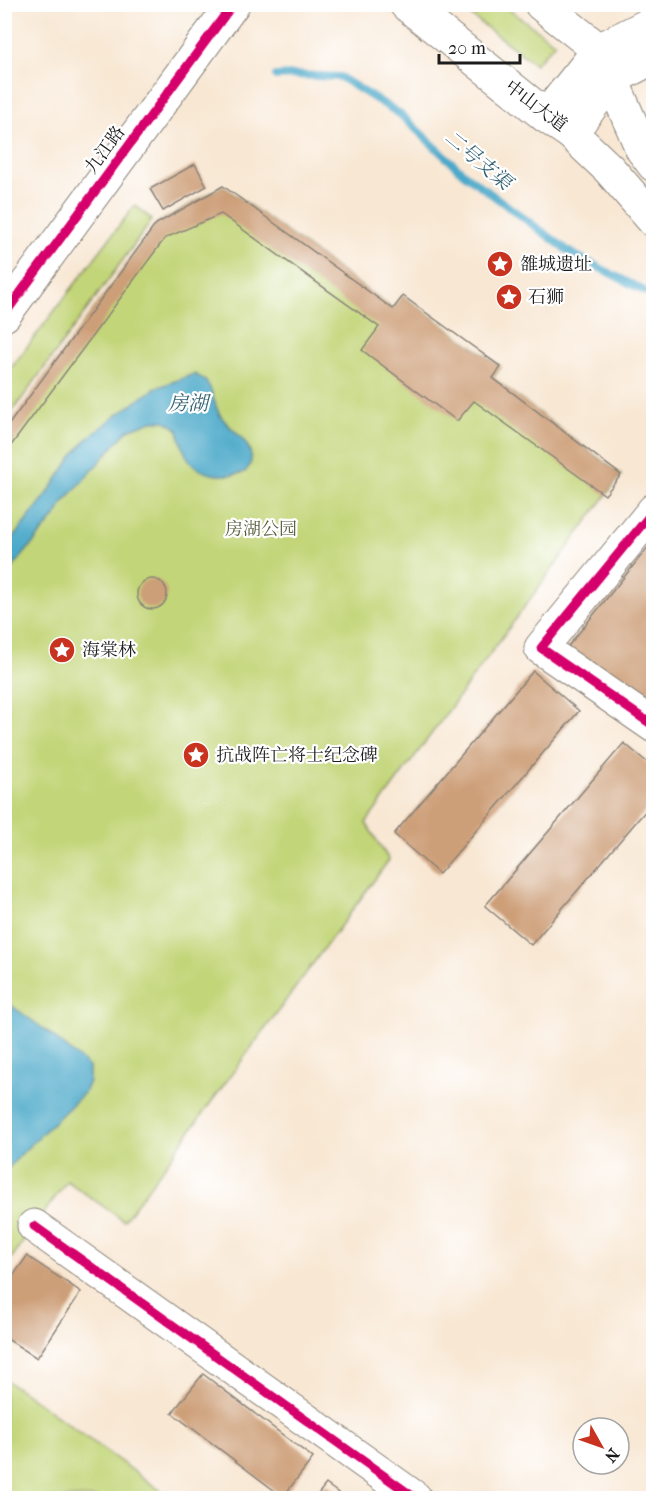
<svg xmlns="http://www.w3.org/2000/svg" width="658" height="1503" viewBox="0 0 658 1503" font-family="'IM FELL French Canon','Noto Serif SC',serif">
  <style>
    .green { fill: #c2d578; stroke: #6f784a; stroke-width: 1.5 }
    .water { fill: #4ba9c9; stroke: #346272; stroke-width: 1.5 }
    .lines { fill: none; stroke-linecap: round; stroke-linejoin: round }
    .stream { stroke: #4ba9c9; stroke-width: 8 }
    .building { fill: #cd9f78 }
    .minor-casing { stroke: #8a8278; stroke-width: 35 }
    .major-casing { stroke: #8a8278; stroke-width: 35 }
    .minor { stroke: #fff; stroke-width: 33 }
    .major { stroke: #fff; stroke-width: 33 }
    .cycleway-casing { stroke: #fff; stroke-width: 13 }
    .cycleway { stroke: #d6006c; stroke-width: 9 }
    .labels { text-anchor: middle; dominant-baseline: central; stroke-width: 4.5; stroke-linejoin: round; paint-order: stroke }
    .street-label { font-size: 18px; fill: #1c1c1c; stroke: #fff }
    .poi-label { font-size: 18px; fill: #1c1c1c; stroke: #fff; text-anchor: start }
    .park-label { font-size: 18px; fill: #565d3c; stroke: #fff }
    .water-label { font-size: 20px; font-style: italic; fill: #346272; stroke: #fff }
  </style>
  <rect width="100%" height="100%" fill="#fff"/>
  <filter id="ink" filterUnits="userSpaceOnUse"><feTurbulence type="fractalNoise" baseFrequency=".0167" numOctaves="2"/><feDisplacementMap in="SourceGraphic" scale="12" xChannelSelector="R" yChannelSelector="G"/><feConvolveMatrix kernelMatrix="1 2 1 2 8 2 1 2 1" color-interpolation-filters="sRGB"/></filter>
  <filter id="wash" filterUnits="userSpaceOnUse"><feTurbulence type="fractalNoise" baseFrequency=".008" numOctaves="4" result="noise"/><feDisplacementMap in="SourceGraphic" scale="24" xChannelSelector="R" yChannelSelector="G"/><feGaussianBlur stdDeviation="1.35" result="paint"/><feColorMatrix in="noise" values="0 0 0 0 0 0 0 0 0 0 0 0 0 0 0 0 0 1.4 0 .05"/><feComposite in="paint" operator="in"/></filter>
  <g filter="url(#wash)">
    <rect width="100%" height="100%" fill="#f8e7d3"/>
    <g class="green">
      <path d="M457,5h46l52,38 -20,21z"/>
      <path d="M223,186l170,123 10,-13 98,71 -8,11 128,97 -255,348 23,37 -265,361 -57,-40 -62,86v-836l151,-207z"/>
      <path d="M135,205l17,15 -147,202v-46z"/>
      <path d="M4,1379l21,14 146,105h-166z"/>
    </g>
    <g class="water">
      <path d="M194,374c22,9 16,24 26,41 9,14 29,24 31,41 1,7 -2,11 -6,16 -22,6 -47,5 -59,-17 -4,-8 -6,-19 -9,-27l-12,-7h-13l-24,9 -65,73 -5,10 -53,64v-29l43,-55 23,-35 15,-18 32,-26 38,-26z"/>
      <path d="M5,1001l43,31 41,35v14l-5,12 -60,58 -19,21z"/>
    </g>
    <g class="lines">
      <path class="stream" d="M276,76l19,-1 45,2 60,37 63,59 108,80 83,43"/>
    </g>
    <g id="blocks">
      <g class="building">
        <path d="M195,164l12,22 -44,25 -13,-22z"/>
        <path d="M223,186l170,123 10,-13 98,71 -8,11 128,97 -16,20 -131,-94 -17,20 -95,-71 17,-23 -158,-113 -56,24 -161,217v-24l152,-207z"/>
        <path d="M654,540v179l-89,-69z"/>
        <circle cx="152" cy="594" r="15"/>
        <path d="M533,671l46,40 -140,163 -45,-40z"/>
        <path d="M624,743l30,25v33l-123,144 -46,-39z"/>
        <path d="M27,1256l54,36 -44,66 -33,-21v-48z"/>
        <path d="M203,1374l110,84 -30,39 -111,-84z"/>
        <path d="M326,1484l19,14h-30z"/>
      </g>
    </g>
  </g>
  <g filter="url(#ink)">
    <use href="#blocks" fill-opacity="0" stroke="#8a8278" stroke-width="1.5"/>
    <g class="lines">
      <defs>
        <g id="minor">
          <path d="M4,315l229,-311"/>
          <path d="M654,510l-113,138 113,78"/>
          <path d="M34,1226l381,272"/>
        </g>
        <g id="major">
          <path d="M406,4l140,112 25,17 38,36 45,52"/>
          <path d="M541,4l58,46 43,99 12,16"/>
          <path d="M546,116l53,-66 55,-28"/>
          <path d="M571,133l41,-54 42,-22"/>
        </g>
      </defs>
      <use href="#minor" class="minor-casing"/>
      <use href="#major" class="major-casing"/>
      <use href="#minor" class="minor"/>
      <use href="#major" class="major"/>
      <defs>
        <g id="cycleway">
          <path d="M4,315l229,-311"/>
          <path d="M654,510l-113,138 113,78"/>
          <path d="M34,1226l381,272"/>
        </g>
      </defs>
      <use href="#cycleway" class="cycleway-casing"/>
      <use href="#cycleway" class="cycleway"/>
    </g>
  </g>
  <defs>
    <symbol id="sight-disc" viewBox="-11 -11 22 22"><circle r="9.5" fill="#c8321e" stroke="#fff"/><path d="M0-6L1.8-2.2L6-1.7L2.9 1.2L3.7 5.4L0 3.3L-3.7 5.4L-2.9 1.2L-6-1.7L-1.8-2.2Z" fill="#fff"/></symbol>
  </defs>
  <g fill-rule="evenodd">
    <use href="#sight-disc" x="485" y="249" width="30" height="30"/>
    <use href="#sight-disc" x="494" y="282" width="30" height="30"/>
    <use href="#sight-disc" x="47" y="635" width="30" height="30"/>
    <use href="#sight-disc" x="181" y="740" width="30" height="30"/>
  </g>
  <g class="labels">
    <g class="street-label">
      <text transform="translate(536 106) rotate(37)">中山大道</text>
      <text transform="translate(105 150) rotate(-54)">九江路</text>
    </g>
    <g class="poi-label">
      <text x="520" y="264">雒城遗址</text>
      <text x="528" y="297">石狮</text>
      <text x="82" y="650">海棠林</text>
      <text x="216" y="755">抗战阵亡将士纪念碑</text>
    </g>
    <g class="park-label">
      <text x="261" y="529">房湖公园</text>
    </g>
    <g class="water-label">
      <text transform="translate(478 160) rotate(40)">二号支渠</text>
      <text x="188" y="403">房湖</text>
    </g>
  </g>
  <rect width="658" height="1503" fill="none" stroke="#fff" stroke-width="24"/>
  <g transform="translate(601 1446) rotate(130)"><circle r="28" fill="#ffffff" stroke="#a4a4a4" stroke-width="1.5"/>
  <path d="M0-4.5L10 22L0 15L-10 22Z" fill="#c8321e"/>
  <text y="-9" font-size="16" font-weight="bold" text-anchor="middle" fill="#1c1c1c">N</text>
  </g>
  <path d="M439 54v9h81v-9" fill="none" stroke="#1c1c1c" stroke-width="3"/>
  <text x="448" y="54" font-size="18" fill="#1c1c1c" stroke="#ffffff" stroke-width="4.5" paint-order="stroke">20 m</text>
</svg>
